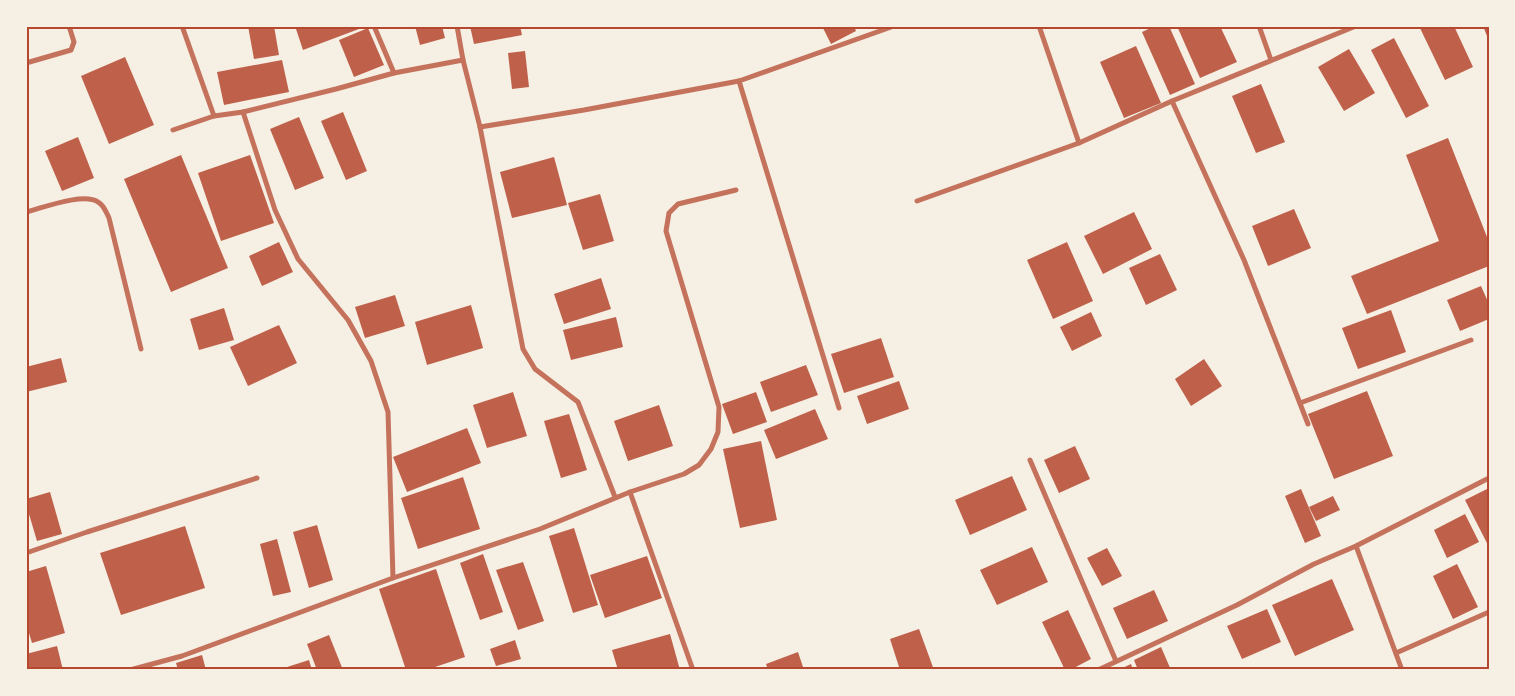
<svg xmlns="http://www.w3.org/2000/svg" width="1515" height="696" viewBox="0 0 1515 696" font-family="'Titillium Web',sans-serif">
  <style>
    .building { fill: #bf614a }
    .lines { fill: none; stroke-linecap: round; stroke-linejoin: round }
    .minor { stroke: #c5725c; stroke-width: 5 }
    .neatline { fill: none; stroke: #b5482f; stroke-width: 2 }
  </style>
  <rect width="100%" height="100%" fill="#f6efe4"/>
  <g class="building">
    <path d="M248,26h26l5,29 -25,4z"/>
    <path d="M295,26h72l-64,24z"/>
    <path d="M415,26h27l3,12 -25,7z"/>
    <path d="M470,26h50l2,9 -48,9z"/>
    <path d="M822,26h32l2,5 -25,13z"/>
    <path d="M1155,26h14l26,58 -25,11 -28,-63z"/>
    <path d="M1177,26h43l17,36 -37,16z"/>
    <path d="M1419,26h35l19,41 -28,13z"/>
    <path d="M1483,26h6v15z"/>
    <path d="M368,28l16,37 -30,12 -15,-37z"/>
    <path d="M1394,38l35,68 -23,12 -35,-68z"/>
    <path d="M1136,46l25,57 -37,15 -24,-56z"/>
    <path d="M1349,49l26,44 -31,18 -26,-44z"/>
    <path d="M525,51l4,36 -17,2 -4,-36z"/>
    <path d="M125,57l29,68 -45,19 -28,-68z"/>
    <path d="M282,60l7,32 -65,13 -7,-33z"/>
    <path d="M1261,84l24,58 -29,11 -24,-57z"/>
    <path d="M343,112l24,59 -21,9 -25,-59z"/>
    <path d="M299,117l25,61 -29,12 -25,-61z"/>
    <path d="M78,137l16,41 -32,13 -17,-40z"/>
    <path d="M1448,138l41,104v24l-122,48 -16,-38 88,-35 -33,-86z"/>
    <path d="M181,155l47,113 -57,24 -47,-113z"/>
    <path d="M250,155l24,68 -53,18 -23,-68z"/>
    <path d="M554,157l13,48 -55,13 -12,-46z"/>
    <path d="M600,194l14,47 -31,9 -15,-47z"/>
    <path d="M1294,209l17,39 -43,18 -16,-40z"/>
    <path d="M1134,212l18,37 -49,25 -19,-38z"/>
    <path d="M279,242l14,30 -31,14 -13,-30z"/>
    <path d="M1067,242l26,59 -40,18 -26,-59z"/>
    <path d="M1160,254l17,36 -31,15 -17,-37z"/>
    <path d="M601,278l10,31 -47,15 -10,-30z"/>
    <path d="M1481,286l8,18v15l-29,12 -13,-31z"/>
    <path d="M395,295l10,31 -40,12 -10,-31z"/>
    <path d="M471,305l12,43 -56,17 -12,-43z"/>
    <path d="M224,308l10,32 -35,10 -9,-31z"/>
    <path d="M1391,310l15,42 -48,17 -16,-41z"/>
    <path d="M1091,312l11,24 -30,15 -12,-24z"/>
    <path d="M616,317l7,30 -52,13 -8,-30z"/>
    <path d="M279,325l18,38 -49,23 -18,-39z"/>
    <path d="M881,338l13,39 -50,16 -13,-39z"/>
    <path d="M61,358l6,24 -41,10v-25z"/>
    <path d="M1204,359l18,27 -31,20 -16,-27z"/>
    <path d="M806,365l12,30 -47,17 -11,-30z"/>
    <path d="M899,381l10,28 -42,15 -10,-28z"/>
    <path d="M1367,391l26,65 -59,23 -26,-65z"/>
    <path d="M513,392l14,44 -40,12 -14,-43z"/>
    <path d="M756,392l11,30 -34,12 -11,-30z"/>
    <path d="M659,405l14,41 -45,15 -14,-40z"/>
    <path d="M815,409l13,30 -52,20 -12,-29z"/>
    <path d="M569,414l18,56 -26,8 -17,-57z"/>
    <path d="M467,428l14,35 -74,29 -14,-35z"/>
    <path d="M761,441l16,79 -37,8 -17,-79z"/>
    <path d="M1075,446l15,33 -31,14 -15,-33z"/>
    <path d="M1012,476l15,34 -57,25 -15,-35z"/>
    <path d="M463,477l17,52 -62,20 -17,-51z"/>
    <path d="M1489,488v59l-24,-47z"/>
    <path d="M1301,489l20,47 -16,7 -20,-47z"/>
    <path d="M50,492l12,42 -25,7 -11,-37v-5z"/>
    <path d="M1333,496l7,14 -24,11 -7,-14z"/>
    <path d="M1465,514l14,28 -32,16 -13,-28z"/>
    <path d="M317,525l16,55 -24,8 -16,-56z"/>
    <path d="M185,526l20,62 -84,27 -21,-62z"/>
    <path d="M574,528l24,77 -25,8 -24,-77z"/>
    <path d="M277,539l14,53 -18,4 -13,-52z"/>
    <path d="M1032,547l16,35 -51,23 -17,-35z"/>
    <path d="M1107,548l15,28 -20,10 -15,-28z"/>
    <path d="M483,554l20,58 -23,8 -20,-57z"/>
    <path d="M647,556l15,42 -57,20 -15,-43z"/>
    <path d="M523,562l21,59 -26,9 -22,-60z"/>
    <path d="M1457,564l21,43 -25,12 -20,-43z"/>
    <path d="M46,566l19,67 -33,10 -6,-20v-51z"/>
    <path d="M436,569l29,88 -39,13h-20l-27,-81z"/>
    <path d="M1332,579l22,51 -59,26 -23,-51z"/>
    <path d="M1154,590l14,31 -41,18 -14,-31z"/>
    <path d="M1267,609l14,33 -39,17 -15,-33z"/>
    <path d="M1068,610l23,49 -21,11h-5l-23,-48z"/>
    <path d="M919,629l15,41h-34l-10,-31z"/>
    <path d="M670,634l10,36h-62l-6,-20z"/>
    <path d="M329,635l14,35h-26l-10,-26z"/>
    <path d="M515,640l6,19 -25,7 -6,-17z"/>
    <path d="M57,646l6,24h-37v-16z"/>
    <path d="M1161,647l10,23h-33l-4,-10z"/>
    <path d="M798,652l6,18h-36l-2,-6z"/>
    <path d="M202,655l4,15h-28l-2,-7z"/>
    <path d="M309,660l3,10h-27l-1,-2z"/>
    <path d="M1131,664l2,6h-15z"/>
  </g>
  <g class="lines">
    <g class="minor">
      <path d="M182,26l32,90"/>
      <path d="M374,26l20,47"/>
      <path d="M457,26l6,34 17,67 43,222 12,20 43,33 37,95"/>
      <path d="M1039,26l40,117"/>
      <path d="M1259,26l12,34"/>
      <path d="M26,63l45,-13 3,-8 -5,-16"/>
      <path d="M739,81l100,327"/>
      <path d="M1172,101l72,159 64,164"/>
      <path d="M243,112l32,98 23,49 50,61 23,41 17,51 5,166"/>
      <path d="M480,127l104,-17 155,-29 155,-55"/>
      <path d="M173,130l41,-14 29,-4 93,-23 58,-16 69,-13"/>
      <path d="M917,201l162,-58 93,-42 184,-75"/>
      <path d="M26,212c16,-4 58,-20 72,-10 6,3 8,10 11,16l32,131"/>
      <path d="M1300,403l171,-63"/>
      <path d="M1030,460l86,201"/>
      <path d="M630,492l63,178"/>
      <path d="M1356,546l46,124"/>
      <path d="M26,553l61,-21 170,-54"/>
      <path d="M1396,653l93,-41"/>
      <path d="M130,670l52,-14 211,-78 147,-49 90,-37 54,-18 15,-9 12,-16 7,-17 1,-25 -53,-176 3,-18 9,-9 58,-14"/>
      <path d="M1098,670l139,-65 77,-41 42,-18 133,-68"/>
    </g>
  </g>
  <rect width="1515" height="696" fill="none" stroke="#f6efe4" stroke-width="55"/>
  <rect x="28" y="28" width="1460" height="640" class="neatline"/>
</svg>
